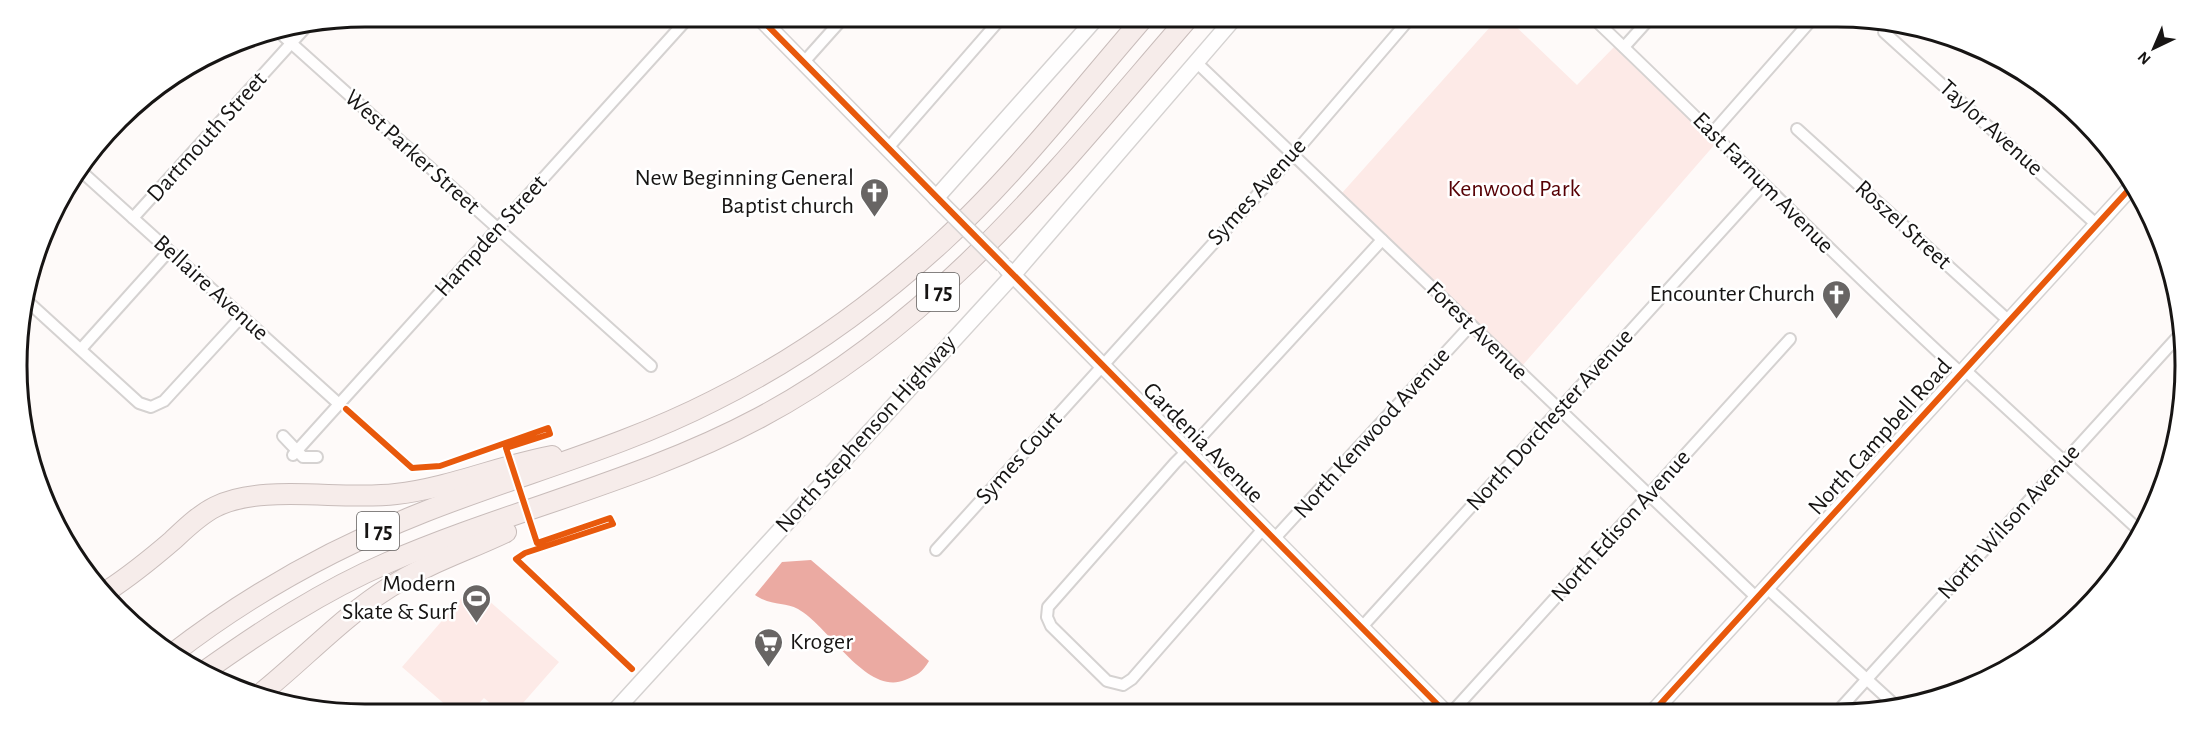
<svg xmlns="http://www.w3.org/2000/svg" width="2202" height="731" viewBox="0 0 2202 731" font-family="'Alegreya Sans',sans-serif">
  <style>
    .green { fill: #fdeae7 }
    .water { fill: #ebaaa2 }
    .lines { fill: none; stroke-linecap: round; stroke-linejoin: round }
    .street-casing { stroke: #d5d2d1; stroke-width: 14 }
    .secondary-casing { stroke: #d5d2d1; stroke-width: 18 }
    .highway-casing { stroke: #c8bcba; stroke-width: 22 }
    .street { stroke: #fffefe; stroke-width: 10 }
    .secondary { stroke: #fffefe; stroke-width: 15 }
    .highway { stroke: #f6ecea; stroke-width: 20 }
    .secondary-bridge-casing { stroke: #d5d2d1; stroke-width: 18; stroke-linecap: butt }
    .secondary-bridge { stroke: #fffefe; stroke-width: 15 }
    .cycleway-casing { stroke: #fff; stroke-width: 10 }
    .cycleway { stroke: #e8590c; stroke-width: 6 }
    .labels { text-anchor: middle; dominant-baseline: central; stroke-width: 5; stroke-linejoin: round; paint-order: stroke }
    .shield { fill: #fff; stroke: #5d5b5a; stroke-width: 1.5 }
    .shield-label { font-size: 22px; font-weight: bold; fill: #171514 }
    .street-label { font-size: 24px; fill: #171514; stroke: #fff }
    .poi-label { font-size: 24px; fill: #171514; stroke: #fff; text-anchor: end }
    .park-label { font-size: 24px; fill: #560004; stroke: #fff }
    .rim { fill: none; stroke: #171514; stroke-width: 3 }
  </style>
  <rect width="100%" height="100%" fill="#fefaf9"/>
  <g class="green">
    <path d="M1499,17h7l71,68 38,-39 101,97 -194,223 -180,-173z"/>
    <path d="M472,586l87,76 -43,49 -3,-2 -4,5h-6l-19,-16 -15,16h-13l-54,-47z"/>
  </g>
  <path class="water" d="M811,560l118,101c-7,12 -12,14 -24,19 -39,16 -75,-53 -107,-71 -13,-7 -27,-3 -43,-14l27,-33z"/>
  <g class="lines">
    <defs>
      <g id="street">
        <path d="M1591,16c125,118 244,242 371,358"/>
        <path d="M1884,32l213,193"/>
        <path d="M280,33l371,333"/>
        <path d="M1624,47l28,-31"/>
        <path d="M1196,62l561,536"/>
        <path d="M803,63l42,-47"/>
        <path d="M2048,89l1,-1"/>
        <path d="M1797,129l212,192"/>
        <path d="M1713,132l102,-116"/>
        <path d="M888,148l115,-132"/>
        <path d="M82,172l257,232"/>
        <path d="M133,218l172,-190"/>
        <path d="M26,300l113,103 12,4 13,-6 78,-85"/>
        <path d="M81,349l88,-98"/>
        <path d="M1965,370l177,163"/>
        <path d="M283,436l20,21h14"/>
        <path d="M293,455l397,-439"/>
        <path d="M1263,529l-131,150 -9,6 -16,-4 -56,-55 -4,-9 1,-10 127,-144 24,-24 183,-199"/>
        <path d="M1273,540l198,-215"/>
        <path d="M936,550l350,-387 126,-147"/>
        <path d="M1767,588l130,119"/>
        <path d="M1361,628l402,-443"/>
        <path d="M1452,712l338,-373"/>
        <path d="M1837,712l345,-380"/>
      </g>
      <g id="secondary">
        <path d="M758,16l186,190"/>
        <path d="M936,198l162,-182"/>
        <path d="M1006,268l439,444"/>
        <path d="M1653,712l480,-527"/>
        <path d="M612,714l401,-439 223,-259"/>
      </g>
      <g id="highway">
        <path d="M107,591c23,-15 44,-32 65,-50 13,-12 27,-26 43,-34 46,-24 127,-6 181,-13 53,-6 103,-28 156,-38"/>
        <path d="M171,655c77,-60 162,-107 253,-143 96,-38 197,-64 289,-111 83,-41 160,-96 229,-159 74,-68 137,-150 203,-226"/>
        <path d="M205,671c58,-41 117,-80 182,-108 122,-53 254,-82 372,-145 181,-96 299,-250 431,-402"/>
        <path d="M259,695c44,-35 83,-78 131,-108 38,-24 76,-36 116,-55"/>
      </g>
    </defs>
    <use href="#street" class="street-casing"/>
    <use href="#secondary" class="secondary-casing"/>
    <use href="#highway" class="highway-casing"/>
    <use href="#street" class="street"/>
    <use href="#secondary" class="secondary"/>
    <use href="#highway" class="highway"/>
    <defs>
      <path id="secondary-bridge" d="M944,206l59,59"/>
    </defs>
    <use href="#secondary-bridge" class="secondary-bridge-casing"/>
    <use href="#secondary-bridge" class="secondary-bridge"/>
    <defs>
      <g id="cycleway">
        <path d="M758,16l687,696"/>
        <path d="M346,409l66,59 28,-2 108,-38 2,6 -44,14 31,95 73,-25 3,6 -88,29 -9,6 116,110"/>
        <path d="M1653,712l480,-527"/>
      </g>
    </defs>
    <use href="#cycleway" class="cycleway-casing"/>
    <use href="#cycleway" class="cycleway"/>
  </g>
  <defs>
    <symbol id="church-pin" viewBox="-11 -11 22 30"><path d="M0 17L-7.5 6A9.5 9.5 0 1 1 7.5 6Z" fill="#686564" stroke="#fff"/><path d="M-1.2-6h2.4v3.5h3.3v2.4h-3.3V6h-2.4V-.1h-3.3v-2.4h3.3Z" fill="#fff"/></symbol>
    <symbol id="stadium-pin" viewBox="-11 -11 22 30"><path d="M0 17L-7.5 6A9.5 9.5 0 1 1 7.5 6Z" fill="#686564" stroke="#fff"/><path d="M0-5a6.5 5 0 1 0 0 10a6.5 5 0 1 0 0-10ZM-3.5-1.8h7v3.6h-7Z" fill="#fff"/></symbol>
    <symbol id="supermarket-pin" viewBox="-11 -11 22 30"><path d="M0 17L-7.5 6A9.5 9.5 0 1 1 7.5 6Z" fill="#686564" stroke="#fff"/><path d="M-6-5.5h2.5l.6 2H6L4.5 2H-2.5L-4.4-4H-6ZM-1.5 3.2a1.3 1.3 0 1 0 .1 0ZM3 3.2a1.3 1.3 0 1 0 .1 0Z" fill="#fff"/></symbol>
  </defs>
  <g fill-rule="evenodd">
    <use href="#church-pin" x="858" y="176" width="33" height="45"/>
    <use href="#church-pin" x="1820" y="278" width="33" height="45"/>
    <use href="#stadium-pin" x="460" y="582" width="33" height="45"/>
    <use href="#supermarket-pin" x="752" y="626" width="33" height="45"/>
  </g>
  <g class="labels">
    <g class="shield">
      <rect x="917" y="273" width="42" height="38" rx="4.5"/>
      <rect x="357" y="512" width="42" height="38" rx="4.5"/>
    </g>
    <g class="shield-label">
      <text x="938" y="292">I 75</text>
      <text x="378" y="531">I 75</text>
    </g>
    <g class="street-label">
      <text transform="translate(1991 128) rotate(42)">Taylor Avenue</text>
      <text transform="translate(207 137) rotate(-48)">Dartmouth Street</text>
      <text transform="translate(412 152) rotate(42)">West Parker Street</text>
      <text transform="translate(1763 183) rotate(45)">East Farnum Avenue</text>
      <text transform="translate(1257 192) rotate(-48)">Symes Avenue</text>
      <text transform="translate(1903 225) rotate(42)">Roszel Street</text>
      <text transform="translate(491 236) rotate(-48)">Hampden Street</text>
      <text transform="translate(211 288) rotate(42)">Bellaire Avenue</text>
      <text transform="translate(1477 331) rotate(44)">Forest Avenue</text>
      <text transform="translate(1550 420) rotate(-48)">North Dorchester Avenue</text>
      <text transform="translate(1372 433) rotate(-48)">North Kenwood Avenue</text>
      <text transform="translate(866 434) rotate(-48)">North Stephenson Highway</text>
      <text transform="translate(1880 437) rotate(-48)">North Campbell Road</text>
      <text transform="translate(1203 443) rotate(45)">Gardenia Avenue</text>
      <text transform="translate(1019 458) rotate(-48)">Symes Court</text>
      <text transform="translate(2009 522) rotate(-48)">North Wilson Avenue</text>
      <text transform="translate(1621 526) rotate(-48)">North Edison Avenue</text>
    </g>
    <g class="poi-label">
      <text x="854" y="178">New Beginning General<tspan x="854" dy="28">Baptist church</tspan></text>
      <text x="1815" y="294">Encounter Church</text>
      <text x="456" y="584">Modern<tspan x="456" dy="28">Skate &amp; Surf</tspan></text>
      <text x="790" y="642" text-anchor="start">Kroger</text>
    </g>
    <g class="park-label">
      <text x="1514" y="189">Kenwood Park</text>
    </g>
  </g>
  <path d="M0 0H2202V731H0ZM365 27H1837A338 338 0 0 1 2175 365V366A338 338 0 0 1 1837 704H365A338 338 0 0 1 27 366V365A338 338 0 0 1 365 27Z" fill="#fff" fill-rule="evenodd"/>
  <path class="rim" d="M365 27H1837A338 338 0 0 1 2175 365V366A338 338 0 0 1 1837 704H365A338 338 0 0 1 27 366V365A338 338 0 0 1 365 27Z"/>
  <g transform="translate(2154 48) rotate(224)" stroke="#ffffff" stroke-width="4.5" paint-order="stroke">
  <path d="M0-4.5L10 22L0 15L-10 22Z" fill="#171514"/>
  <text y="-9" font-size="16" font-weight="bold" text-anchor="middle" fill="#171514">N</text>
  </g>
</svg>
